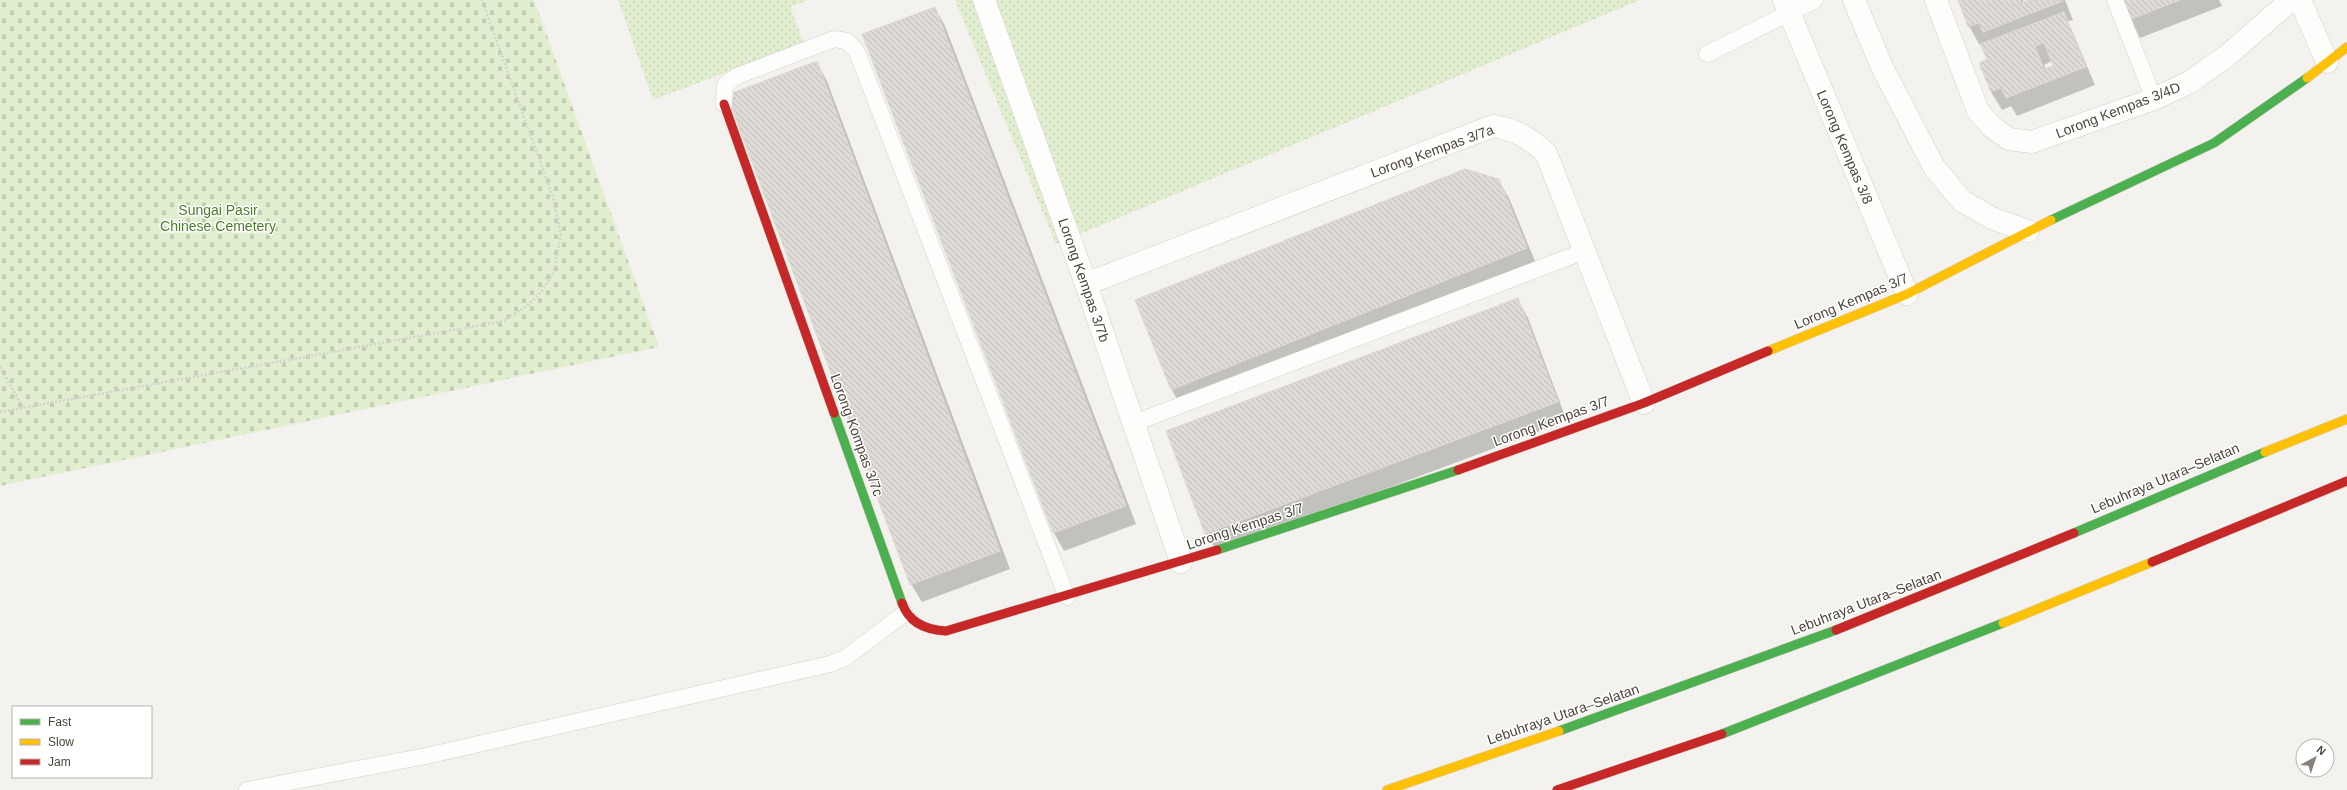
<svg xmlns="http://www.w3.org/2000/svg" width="2347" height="790" viewBox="0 0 2347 790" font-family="Helvetica,sans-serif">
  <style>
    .cemetery { fill: url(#cemetery-stones) }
    .park { fill: url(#park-dots) }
    .shadow { fill: #0003; fill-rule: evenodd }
    .building { fill: url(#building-back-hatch); stroke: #dcd9d4; fill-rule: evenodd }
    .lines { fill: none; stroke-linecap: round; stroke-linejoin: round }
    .lane-casing { stroke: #d2d0cb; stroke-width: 17 }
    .street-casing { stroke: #d2d0cb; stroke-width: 23 }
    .fast-casing { stroke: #d3cfc5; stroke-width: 10 }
    .slow-casing { stroke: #d3cfc5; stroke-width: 10 }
    .jam-casing { stroke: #d3cfc5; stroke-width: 10 }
    .path { stroke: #d3d2cc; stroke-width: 2.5; stroke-dasharray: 2 2; stroke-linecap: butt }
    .lane { stroke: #fdfdfc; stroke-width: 16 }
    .street { stroke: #fdfdfc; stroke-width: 22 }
    .fast { stroke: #4caf50; stroke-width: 9 }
    .slow { stroke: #ffc107; stroke-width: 9 }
    .jam { stroke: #c62828; stroke-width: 9 }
    .labels { text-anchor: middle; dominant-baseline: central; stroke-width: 3; stroke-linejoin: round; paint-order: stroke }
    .street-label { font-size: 14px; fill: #4b4439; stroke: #fff }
    .park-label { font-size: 14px; fill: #4a7f2a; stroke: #fff }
  </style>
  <defs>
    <pattern id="cemetery-stones" width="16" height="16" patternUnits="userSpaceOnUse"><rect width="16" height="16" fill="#e1eecf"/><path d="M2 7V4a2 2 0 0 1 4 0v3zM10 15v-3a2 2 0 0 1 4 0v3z" fill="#c3cdb2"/></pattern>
    <pattern id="park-dots" width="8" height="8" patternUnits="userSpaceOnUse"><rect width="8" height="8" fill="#e1eecf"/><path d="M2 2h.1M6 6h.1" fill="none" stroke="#c3cdb2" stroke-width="1.8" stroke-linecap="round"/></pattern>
    <pattern id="building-back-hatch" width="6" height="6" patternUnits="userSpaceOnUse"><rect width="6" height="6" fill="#dedbd6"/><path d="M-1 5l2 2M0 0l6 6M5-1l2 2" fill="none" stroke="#c0bdb8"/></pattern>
  </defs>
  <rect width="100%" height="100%" fill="#f4f2ee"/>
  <path class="cemetery" d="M0,0h534l125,347 -659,139z"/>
  <g class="park">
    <path d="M618,0h190l-18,7 14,36 -151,57z"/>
    <path d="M955,0h685l-584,244z"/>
  </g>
  <g class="shadow">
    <path d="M1959,0h64l1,3 8,-3h33l8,20 -5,1 27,64 -78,31 -6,-10 -9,4 -11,-18 -11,-29 8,-3 -7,-16h-2l-10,-18zM2052,61l2,5 -8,3 -2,-4z"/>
    <path d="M2122,0h97l3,6 -82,32z"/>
    <path d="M935,8l10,18 191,498 -72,27 -10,-18 -191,-498z"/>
    <path d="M817,63l10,18 183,488 -88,33 -11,-18z"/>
    <path d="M1498,180l11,18 28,68 -355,142 -10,-18 -36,-89z"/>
    <path d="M1518,300l10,18 39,103 -350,131 -11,-18 -39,-103z"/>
  </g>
  <g class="building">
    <path d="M1958,0h62l1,3 8,-3 34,1 -80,31 -4,-9 -11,4z"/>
    <path d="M2121,0h59l-51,20z"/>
    <path d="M935,7l191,499 -73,27 -191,-499z"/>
    <path d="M2064,12l22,55 -80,31 -5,-10 -10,4 -12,-29 8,-4 -7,-15zM2044,43l9,23 -9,3 -9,-23z"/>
    <path d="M817,61l183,490 -90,34 -183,-490z"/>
    <path d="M1465,169l34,10 28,69 -356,142 -36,-90z"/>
    <path d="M1518,298l40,104 -353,132 -39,-103z"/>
  </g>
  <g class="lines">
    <defs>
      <g id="lane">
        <path d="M2115,0l39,99"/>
        <path d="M1707,54l108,-54"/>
        <path d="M724,104l1,-19 12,-9 97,-37 13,2 10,11 210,545"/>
        <path d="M1134,423l451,-172"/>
        <path d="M247,790l179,-34 404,-92 15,-6 60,-45"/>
      </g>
      <g id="street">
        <path d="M984,0l102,284 95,278"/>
        <path d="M1784,0l123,294"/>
        <path d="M1854,0l28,67 52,100 28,34 32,18 34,12"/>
        <path d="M1936,0l42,111 14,16 17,12 23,3 122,-43 36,-17 38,-27 63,-55"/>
        <path d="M2300,0l27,62"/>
        <path d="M1086,284l407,-158c22,3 36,12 53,27l98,250"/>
      </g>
      <g id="fast">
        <path d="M2051,220l163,-77 93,-65"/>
        <path d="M834,413l68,190"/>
        <path d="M2074,533l191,-81"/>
        <path d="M1217,550l241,-80"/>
        <path d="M1559,731l277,-101"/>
        <path d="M1722,734l281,-111"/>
      </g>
      <g id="slow">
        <path d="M2307,78l40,-31"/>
        <path d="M1768,351l139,-57 144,-74"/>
        <path d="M2265,452l82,-33"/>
        <path d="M2003,623l149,-61"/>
        <path d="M1387,790l172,-59"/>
      </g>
      <g id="jam">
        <path d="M724,104l110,309"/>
        <path d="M1458,470l186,-67 124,-52"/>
        <path d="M2152,562l195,-81"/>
        <path d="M902,603c7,20 24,27 44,28l271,-81"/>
        <path d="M1836,630l238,-97"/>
        <path d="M1557,790l165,-56"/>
      </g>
    </defs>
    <use href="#lane" class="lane-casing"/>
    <use href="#street" class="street-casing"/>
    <use href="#fast" class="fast-casing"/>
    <use href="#slow" class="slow-casing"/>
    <use href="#jam" class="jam-casing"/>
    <g class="path">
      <path d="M0,367l23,41"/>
      <path d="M0,412l503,-91 24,-15 14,-14 13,-20 7,-37 -8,-37 -71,-198"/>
    </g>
    <use href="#lane" class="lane"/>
    <use href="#street" class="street"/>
    <use href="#fast" class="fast"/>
    <use href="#slow" class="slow"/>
    <use href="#jam" class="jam"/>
  </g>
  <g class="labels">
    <g class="street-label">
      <text transform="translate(2118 110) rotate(-21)">Lorong Kempas 3/4D</text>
      <text transform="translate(1845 147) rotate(67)">Lorong Kempas 3/8</text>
      <text transform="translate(1432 151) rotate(-20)">Lorong Kempas 3/7a</text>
      <text transform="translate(1084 280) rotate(71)">Lorong Kempas 3/7b</text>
      <text transform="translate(1851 301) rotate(-23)">Lorong Kempas 3/7</text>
      <text transform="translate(1551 421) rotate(-20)">Lorong Kempas 3/7</text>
      <text transform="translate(857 435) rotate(70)">Lorong Kompas 3/7c</text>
      <text transform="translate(2165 478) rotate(-23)">Lebuhraya Utara–Selatan</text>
      <text transform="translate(1245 526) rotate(-18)">Lorong Kempas 3/7</text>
      <text transform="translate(1866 602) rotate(-21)">Lebuhraya Utara–Selatan</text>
      <text transform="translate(1563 714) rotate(-19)">Lebuhraya Utara–Selatan</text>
    </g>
    <g class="park-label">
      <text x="218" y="210">Sungai Pasir<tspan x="218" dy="16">Chinese Cemetery</tspan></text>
    </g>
  </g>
  <rect x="12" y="706" width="140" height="72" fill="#ffffff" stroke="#b7b4b0"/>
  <rect x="20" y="719" width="20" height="6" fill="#4caf50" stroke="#b7b4b0"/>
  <text x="48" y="726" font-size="12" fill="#4b4439">Fast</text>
  <rect x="20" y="739" width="20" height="6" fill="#ffc107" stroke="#b7b4b0"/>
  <text x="48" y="746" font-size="12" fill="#4b4439">Slow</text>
  <rect x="20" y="759" width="20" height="6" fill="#c62828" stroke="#b7b4b0"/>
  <text x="48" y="766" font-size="12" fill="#4b4439">Jam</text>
  <g transform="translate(2315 758) rotate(40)"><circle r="19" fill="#ffffff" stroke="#b7b4b0"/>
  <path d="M0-3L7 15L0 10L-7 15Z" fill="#868178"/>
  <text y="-6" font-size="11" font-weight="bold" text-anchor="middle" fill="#4b4439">N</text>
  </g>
</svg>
